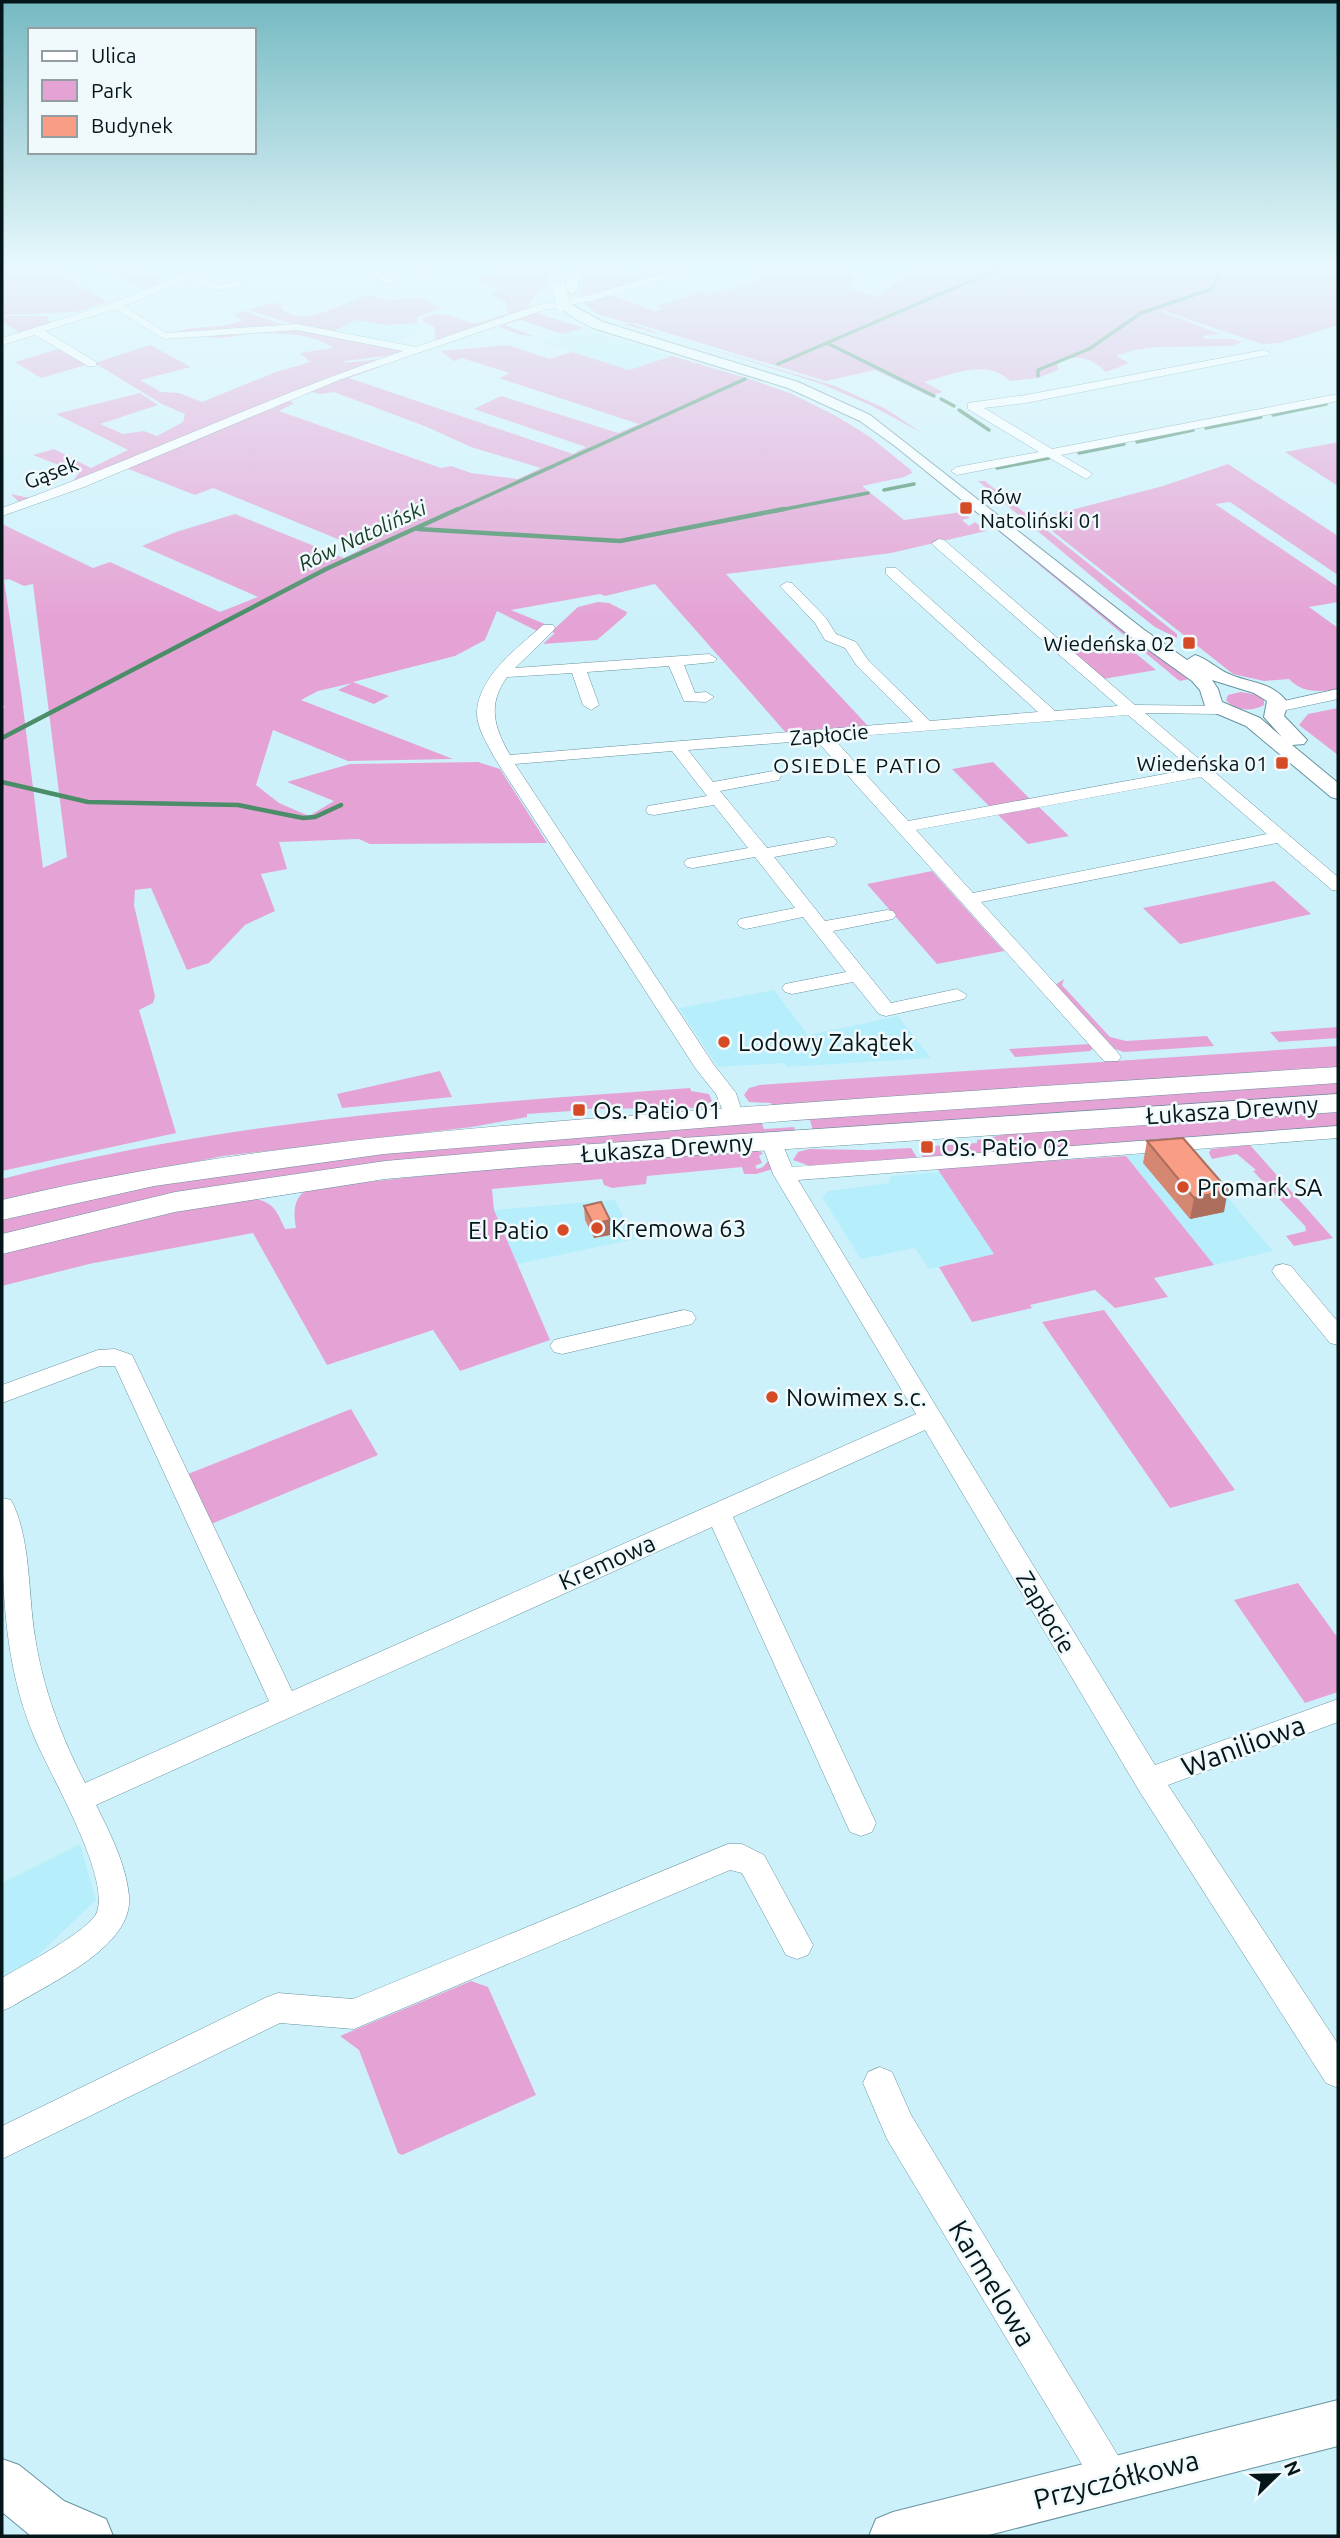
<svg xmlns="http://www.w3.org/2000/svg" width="1340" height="2538" viewBox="0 0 1340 2538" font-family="Ubuntu,sans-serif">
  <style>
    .built { fill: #b6eefc }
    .green { fill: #e5a3d5; fill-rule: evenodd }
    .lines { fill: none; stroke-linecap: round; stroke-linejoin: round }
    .stream-far1 { stroke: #4a8d68; stroke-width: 3.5 }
    .stream { stroke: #4a8d68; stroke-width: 4.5 }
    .minor-casing { stroke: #67939e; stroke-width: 1 }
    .tertiary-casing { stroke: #67939e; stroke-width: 2 }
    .secondary-casing { stroke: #67939e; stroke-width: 1 }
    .minor { fill: #fff; fill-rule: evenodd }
    .tertiary { fill: #fff; fill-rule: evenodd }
    .secondary { fill: #fff; fill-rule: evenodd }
    .tertiary-bridge-casing { stroke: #67939e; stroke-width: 15; stroke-linecap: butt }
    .tertiary-bridge { stroke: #fff; stroke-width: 14 }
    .wall { fill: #d68772 }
    .shaded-wall { fill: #ae6e5d }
    .building { fill: #f99d85; stroke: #ae6e5d; stroke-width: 2 }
    .poi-dot { fill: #d44b26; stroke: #f0f9fb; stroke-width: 2.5 }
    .labels { text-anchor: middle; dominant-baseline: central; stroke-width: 5; stroke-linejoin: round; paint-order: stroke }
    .far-street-label { font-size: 21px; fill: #05161a; stroke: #f0f9fb }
    .far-poi-label { font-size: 21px; fill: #05161a; stroke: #f0f9fb; text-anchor: end }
    .far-water-label { font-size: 21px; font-style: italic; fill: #163b25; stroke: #f0f9fb }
    .far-neighbourhood-label { font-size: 21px; letter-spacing: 2px; fill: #05161a; stroke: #f0f9fb }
    .poi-label { font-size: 24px; fill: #05161a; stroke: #f0f9fb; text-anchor: start }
    .street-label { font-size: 24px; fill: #05161a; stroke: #f0f9fb }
    .near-street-label { font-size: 28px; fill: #05161a; stroke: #f0f9fb }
  </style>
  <rect width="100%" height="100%" fill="#cdf1fb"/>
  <g class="built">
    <path d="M356,320l31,5 30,-2 9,4 -32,16 -60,-12z"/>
    <path d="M583,328l89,28 -43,14 -92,-28z"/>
    <path d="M774,990l34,45 90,-19 33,42 -144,9 -2,-4 -67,4 -39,-59z"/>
    <path d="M1187,1150l86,101 -59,14 -88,-109z"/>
    <path d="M940,1172l55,82 -66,15 -14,-21 -54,11 -39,-62 6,-6 61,-8 2,-7z"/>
    <path d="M615,1200l20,39 -118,25 -23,-54z"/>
    <path d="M80,1844l16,56 -66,63 -28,19v-99z"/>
  </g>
  <g class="green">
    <path d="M2,264h40l66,38 -32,10 -74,3z"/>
    <path d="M97,264h34l33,18 -22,7z"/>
    <path d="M500,264h48l2,2 -2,15 -20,23 2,6 -94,30 -2,-13 -13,-7c17,-12 35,-2 52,4l36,-11 -4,-12 -15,-7 11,-3 -22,-11 4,-3 20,-3 3,-5 -9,-4z"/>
    <path d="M670,264h35l-112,31 -13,-1 4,-29 20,2 22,7z"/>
    <path d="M748,264h23l16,5 14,-5h56l-11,7 8,8 -8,7 30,11 37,-25 -4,-8h429v61l-59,18 -17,1 -98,-33 -2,1 58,22 -18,2 4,3h26l10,3 -10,4 -74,1 -24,3 -18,6 13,7 -23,9c-16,-15 -27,-17 -49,-11l1,9 -20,8 -28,3c-24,-23 -58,-6 -86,1l19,10 -13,4 -55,-26 -49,11 -191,-58 -3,1 35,12 -45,-12h9l-34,-10 -15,-13 25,-7 48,17 8,-2 -7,-3 47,-14 6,2 48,-11 -4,-2 22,-9z"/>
    <path d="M370,295l18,6 32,-4 21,11 -23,9 -1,6 -30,2 -31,-5 -22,11 -39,-6 -47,-15 24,-7 11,1 -3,3c24,25 62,-7 90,-12z"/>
    <path d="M244,311l40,14 -114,9c24,-10 52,-4 72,-14l-8,-5z"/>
    <path d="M534,312l49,16 -21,6 -41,-14 -16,5 31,12 -14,-2 -23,-8z"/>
    <path d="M2,316h46v4l5,4 -31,10 -20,-12z"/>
    <path d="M289,328l116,23 -11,4 -50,6 1,2 44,-5c-125,39 -243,97 -365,143h-6l-7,-7 18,4 43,-16 7,-9 -46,-18 21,-6 37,19 37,-18 -72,-36 84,-21 18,12 -58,19 23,10 21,-3 13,5 26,-14 2,-8 -23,-10 -67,-41 55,-18 41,22 -51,13 21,12 18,1 23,9 74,-30 34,-10 -10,-9 34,-5c-21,-15 -60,-16 -85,-14 -19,2 -30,8 -48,0z"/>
    <path d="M688,342l147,44 51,23 36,24 -50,-27 -50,-22z"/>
    <path d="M508,345l41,14 23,-7 57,18 43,-14 81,24 39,14 44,22 34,21 41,33 1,3 -8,4 -42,9 42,34 58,-8 8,6 -8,2 7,6 6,-4 11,9 -95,22 -165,21 143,153 -82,7 -132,-150 -50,12 -5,-2 -89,16 34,14 -8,7 -40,-20 -12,29 -30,16 -102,26 36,14 -15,8 -36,-14 14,-7 -34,8 -17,9 152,59 -105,2 -75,-31 -17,55 23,18 30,13 25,-15 -47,-19 63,-18 128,-2 22,7 47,74 -177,1 -11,-5 -80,3 8,27 -26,5 14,37 -30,14 -36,38 -22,7 -36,-82 -16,2 -1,15 21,91 -2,7 -14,7 37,123 -174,38v-462l3,-2 -3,-2v-181l91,44 17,-6 110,50 38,-15 -116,-51 34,-14 59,-18 109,44 18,-9 -149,-61 -18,7 -69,-27 138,-60 12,2 -8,-3 17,-7 9,3 -15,8 162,57 10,-2 20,7 47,6 23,-11 -70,-21 -44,-20 -93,-35 -13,2 -13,-3 67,-24h5l-31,11 224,76 13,-7 -112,-38 27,-13 117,37 21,-9 -140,-46 11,-5 -48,-15 -8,3 -13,-10zM9,579l15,7 9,-2 34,273 -24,11 -21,-169 -18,-119z"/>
    <path d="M62,348l27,16 -48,14 -26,-16z"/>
    <path d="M1338,442v44l-53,-34 49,-9z"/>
    <path d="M1228,464l110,72v39l-108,-73 -15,2 123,83v15l-29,5 29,21v62c-19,1 -35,4 -49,-11l-25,2 -31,-7 -196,-155 126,-33z"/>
    <path d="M978,481h7l192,153v4l-22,-11 -47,-37z"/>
    <path d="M979,515l12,6 202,157 -13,3 -3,-2z"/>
    <path d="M598,602l11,1 18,9 -1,3 -29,25 -54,4 12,-11 -4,-1 27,-25z"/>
    <path d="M1123,643l33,27 -53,9 -32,-27z"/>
    <path d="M1241,692l17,3 6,5v5c-12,7 -29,6 -38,-5l2,-5z"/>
    <path d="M1338,708v47l-39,-30 9,-11z"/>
    <path d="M993,762l38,38 -40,8 -39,-39z"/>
    <path d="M1039,807l30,29 -41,8 -30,-29z"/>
    <path d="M932,871l72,80 -67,13 -70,-80z"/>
    <path d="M1274,881l37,33 -131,30 -37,-36z"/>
    <path d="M1064,979l-2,6 48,52 16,4 81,-5 7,10 -90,6 -9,-3 -60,-64z"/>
    <path d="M1338,1027v11l-59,4 -9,-10z"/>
    <path d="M1090,1044l3,4 -3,3 -75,6 -6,-8z"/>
    <path d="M1338,1046v22l-565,38 -2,-3 -22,-1 -5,-7 5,-7 11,-3z"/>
    <path d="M440,1071l12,26 -110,11 -5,-14z"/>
    <path d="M1338,1082v14l-525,35 -3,-11 -31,1 -1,-2z"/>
    <path d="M690,1088l1,3 18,3 3,7 -11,7 -130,1v2l-44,3v3l-55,10 -249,29 -221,46v-23c225,-59 457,-75 688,-91z"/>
    <path d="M1338,1110v17l-415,32 -3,-9 15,-1 -1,-3 43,-3v-3l45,-9z"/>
    <path d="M761,1121l3,8 30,-2 2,5 -677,74 -117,29v-15l4,-2 199,-43 89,-14z"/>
    <path d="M1250,1145l83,93 -39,8 -8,-10 20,-5 -1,-5 -52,-55 3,-1 -19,-16 -25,5 -3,-6 2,-4z"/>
    <path d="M911,1148l7,11 -108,7 -17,-6 5,-8 11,-3 60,1z"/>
    <path d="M754,1150l9,3 -4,3 3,7 -7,3 2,3 6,-2 5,-6 5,8 -17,5h-12l-2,-7 -95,9 -1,8 -34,4 -8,-3 -2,-6 -110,10 2,21 56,130 -90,31 -27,-41 -106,35 -74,-132 -164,31 -87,22v-32l127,-35 120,-22c25,6 26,10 36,32l11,-1c-3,-16 -3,-33 15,-40l177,-19z"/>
    <path d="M1126,1156l88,109 -60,13 14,19 -53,11 -20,-18 -65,15 2,3 -60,14 -33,-55 55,-13 -57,-86z"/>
    <path d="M1104,1310l131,180 -65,18 -128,-186z"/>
    <path d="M351,1409l27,46 -167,69 -23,-50z"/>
    <path d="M1298,1583l40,55v54l-33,11 -71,-103z"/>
    <path d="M471,1981l17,6 48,108 -134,60 -4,-2 -39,-103 -19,-14z"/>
  </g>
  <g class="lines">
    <g class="stream-far1">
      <path d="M827,343l107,53"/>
      <path d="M778,364l232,-100"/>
      <path d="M1038,376v-6l51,-21 52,-36 71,-24 11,-25"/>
      <path d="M941,399l13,7"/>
      <path d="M959,410l30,20"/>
      <path d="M1273,415l53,-11"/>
      <path d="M1206,428l55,-11"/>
      <path d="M1137,442l56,-12"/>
      <path d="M1079,453l45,-9"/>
      <path d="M997,468l52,-10"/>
      <path d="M884,490l30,-6"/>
      <path d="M454,511l291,-132"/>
      <path d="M775,511l93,-18"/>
    </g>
    <g class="stream">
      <path d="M418,529l202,12 164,-32"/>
      <path d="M2,738l324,-169 132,-60"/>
      <path d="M2,782l86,20 150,3 65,13 12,-1 26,-12"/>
    </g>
    <defs>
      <g id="minor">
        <path d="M210,264h14l-26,12 18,9 25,-4 5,3 -31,7 -26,-12 -65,27 42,27 131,-9 119,23 122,-42 48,-9 112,-32h16l-123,37 -47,9 -205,70 -255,107 -82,29v-8c135,-49 265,-111 401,-157l-106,-21 -133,9 -49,-30 -70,22 51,31v4h-8l-53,-31 -33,10v-7l110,-35z"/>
        <path d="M301,264h13l4,3 -5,3z"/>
        <path d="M349,264h13l36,18 -9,2z"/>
        <path d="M398,264h14l20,10 -9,2z"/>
        <path d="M1264,350l6,3 -2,2 -242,48 -42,5 68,41 286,-55v7l-277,54 29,17 2,3 -6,4 -38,-22 -91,18 -6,-4 6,-4 82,-15 -71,-43v-6l58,-8z"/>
        <path d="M939,539l5,1 191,165 90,1 2,3 -2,3 -6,2 -74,-1 193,164v14l-6,-1 -55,-47 -296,59 137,151 3,4 -3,4h-14l-288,-321 -128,10 25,32 60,-11 6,1 2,4 -2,4 -59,11 47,57 61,-11 6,1 3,4 -3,4 -60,11 51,64 62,-11 6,1 3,4 -3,4 -60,12 58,72 66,-14 10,6 -3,4 -78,17 -7,-2 -26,-32 -61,12 -7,-2 -3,-4 3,-4 61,-12 -43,-55 -57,12 -6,-2 -3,-4 3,-4 55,-11 -40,-51 -62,11 -6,-1 -3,-4 3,-4 61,-11 -34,-43 -60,10 -6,-1 -2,-4 2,-4 59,-10 -35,-45 -157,13 199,301 22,28 7,22 -3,4h-14l-10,-25 -20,-25 -202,-312c-7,-14 -18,-30 -17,-46 3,-37 42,-64 66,-86h10l2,3 -2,3 -38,37 194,-14 8,5 -3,3 -30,3 11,28 11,-1 8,5 -8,5 -22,-1 -15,-35 -82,6 12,33 -8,5 -8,-5 -11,-32 -65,4c-20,28 -13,50 3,78l403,-33 -56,-56 -12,-18 -20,-8 -10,-17 -35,-37 7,-4 5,1 34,35 10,16 20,8 12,18 62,61 108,-9 -152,-138v-6h10l159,143 63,-5 -184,-160 -2,-3zM1128,715l64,54 -284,52 -75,-83zM1201,777l66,57 -294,59 -57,-63z"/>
        <path d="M1338,689v10l-61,13 -8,-5 2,-3z"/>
        <path d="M1338,1126v12l-540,42 357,585 183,-66v23l-170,63 170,259v44l-12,-5 -188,-294 -213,-359 -192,87 143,306 -4,9 -11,4 -11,-4 -138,-305 -616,278c14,28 30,59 33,91 5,51 -80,87 -116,110l-11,5v-33c18,-11 89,-48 95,-66 13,-38 -49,-140 -64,-178 -31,-76 -31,-156 -31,-236l9,2c20,37 17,95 24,137 8,52 26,99 50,146l184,-82 -154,-335h-15l-98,37v-18l96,-35 17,-1 17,6 160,336 624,-277 -143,-240 -12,-33 4,-5h14l13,31z"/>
        <path d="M1283,1264l8,2 47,56v23l-8,-2 -55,-67 -3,-5 3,-5z"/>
        <path d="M684,1310l8,2 4,6 -4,6 -130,30 -8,-2 -4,-6 4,-6 8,-2z"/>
        <path d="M728,1844h14l22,11 49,90 -5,10 -11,4 -11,-4 -44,-82 -12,-3 -376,159 -74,-6 -278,136v-33l265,-129 11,-4 75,6z"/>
        <path d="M880,2067l12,5 19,43 214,352 6,13 -6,13 -13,6 -13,-6 -212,-354 -24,-56 5,-11z"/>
      </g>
      <g id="tertiary">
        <path d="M568,264h12l-2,26 -6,4 -6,-4z"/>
        <path d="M563,300l40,22 195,60 72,33 273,214 44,31 8,-5c13,4 22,14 34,19 22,10 43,7 59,29l-4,13 23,24 -3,4 -12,1 46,38v16l-7,-2 -85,-71 -40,-17 -6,-19 -8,-9 -61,-44 -236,-191 -35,-25 -72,-33 -195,-60c-14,-7 -26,-13 -36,-24zM1212,680l42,13 13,8 -3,16 18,20 -22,-19 -38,-16 -4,-13z"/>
        <path d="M1338,2400v46l-353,90h-116l7,-17 17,-7z"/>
        <path d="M2,2459l17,6 45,36 42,18 7,17h-82l-29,-24z"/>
      </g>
      <g id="secondary">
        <path d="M1338,1067v16l-541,37 -413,34 -230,32 -152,34v-20c218,-52 439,-70 662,-87 225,-17 449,-32 674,-46z"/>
        <path d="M1338,1094v18l-804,54 -149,13 -210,33 -173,42v-20l173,-42 210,-31 149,-13z"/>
      </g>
    </defs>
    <use href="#minor" class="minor-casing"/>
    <use href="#tertiary" class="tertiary-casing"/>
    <use href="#secondary" class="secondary-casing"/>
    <use href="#minor" class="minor"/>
    <use href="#tertiary" class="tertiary"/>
    <use href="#secondary" class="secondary"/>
    <defs>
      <path id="tertiary-bridge" d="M560,290l3,14"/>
    </defs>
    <use href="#tertiary-bridge" class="tertiary-bridge-casing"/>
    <use href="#tertiary-bridge" class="tertiary-bridge"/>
  </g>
  <g class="wall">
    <path d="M1147,1141l77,71 -34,7 -47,-56z"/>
    <path d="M584,1206l26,14v15l-16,3 -9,-18z"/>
  </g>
  <g class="shaded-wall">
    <path d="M1228,1190l-4,22 -34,7 4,-21z"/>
    <path d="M610,1220v15l-16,3 -1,-14z"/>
  </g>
  <g class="building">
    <path d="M1183,1138l45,52 -34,8 -47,-57z"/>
    <path d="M601,1202l9,18 -17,4 -9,-18z"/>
  </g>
  <linearGradient id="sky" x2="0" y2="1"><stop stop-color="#75b9c2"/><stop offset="0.43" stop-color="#e8f9fd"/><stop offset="1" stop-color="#e8f9fd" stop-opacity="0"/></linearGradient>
  <rect width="1340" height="619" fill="url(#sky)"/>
  <g class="poi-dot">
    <rect x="959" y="501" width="14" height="14" rx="3.5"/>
    <rect x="1182" y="636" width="14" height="14" rx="3.5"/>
    <rect x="1275" y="756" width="14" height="14" rx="3.5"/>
    <circle cx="724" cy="1042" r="7"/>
    <rect x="572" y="1103" width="14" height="14" rx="3.5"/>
    <rect x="920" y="1140" width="14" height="14" rx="3.5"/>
    <circle cx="1183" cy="1187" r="7"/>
    <circle cx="597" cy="1228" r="7"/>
    <circle cx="563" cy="1230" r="7"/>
    <circle cx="772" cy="1397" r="7"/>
  </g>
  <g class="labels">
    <g class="far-street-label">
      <text transform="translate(51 472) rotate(-21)">Gąsek</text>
      <text transform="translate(829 734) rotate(-5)">Zapłocie</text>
    </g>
    <g class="far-poi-label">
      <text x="980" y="496" text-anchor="start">Rów<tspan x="980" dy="24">Natoliński 01</tspan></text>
      <text x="1175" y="643">Wiedeńska 02</text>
      <text x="1268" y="763">Wiedeńska 01</text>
    </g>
    <g class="far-water-label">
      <text transform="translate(362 535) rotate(-25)">Rów Natoliński</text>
    </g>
    <g class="far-neighbourhood-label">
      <text x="858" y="765">OSIEDLE PATIO</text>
    </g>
    <g class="poi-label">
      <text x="738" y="1042">Lodowy Zakątek</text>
      <text x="593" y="1110">Os. Patio 01</text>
      <text x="941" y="1147">Os. Patio 02</text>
      <text x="1197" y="1187">Promark SA</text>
      <text x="611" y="1228">Kremowa 63</text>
      <text x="549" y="1230" text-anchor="end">El Patio</text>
      <text x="786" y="1397">Nowimex s.c.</text>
    </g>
    <g class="street-label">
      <text transform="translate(1232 1110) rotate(-4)">Łukasza Drewny</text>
      <text transform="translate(667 1148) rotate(-4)">Łukasza Drewny</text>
      <text transform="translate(607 1562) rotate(-24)">Kremowa</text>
      <text transform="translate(1046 1612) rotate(59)">Zapłocie</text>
    </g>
    <g class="near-street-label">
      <text transform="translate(1243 1745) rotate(-20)">Waniliowa</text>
      <text transform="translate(993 2283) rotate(59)">Karmelowa</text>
      <text transform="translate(1116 2479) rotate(-14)">Przyczółkowa</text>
    </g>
  </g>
  <rect width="1340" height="2538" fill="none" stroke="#05161a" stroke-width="7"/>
  <rect x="28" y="28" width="228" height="126" fill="#f0f9fb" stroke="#929ea1" stroke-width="2"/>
  <rect x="42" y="51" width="35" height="10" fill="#ffffff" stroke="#929ea1" stroke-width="2"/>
  <text x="91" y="63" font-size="21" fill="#05161a">Ulica</text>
  <rect x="42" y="80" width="35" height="21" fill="#e5a3d5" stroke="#929ea1" stroke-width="2"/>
  <text x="91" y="98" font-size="21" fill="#05161a">Park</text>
  <rect x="42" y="116" width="35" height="21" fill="#f99d85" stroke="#929ea1" stroke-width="2"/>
  <text x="91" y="133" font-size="21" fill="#05161a">Budynek</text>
  <g transform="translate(1277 2475) rotate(67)" stroke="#f0f9fb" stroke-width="5" paint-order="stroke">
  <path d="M0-5L12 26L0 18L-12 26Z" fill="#05161a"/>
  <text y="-10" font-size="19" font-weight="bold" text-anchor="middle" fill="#05161a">N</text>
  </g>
</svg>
